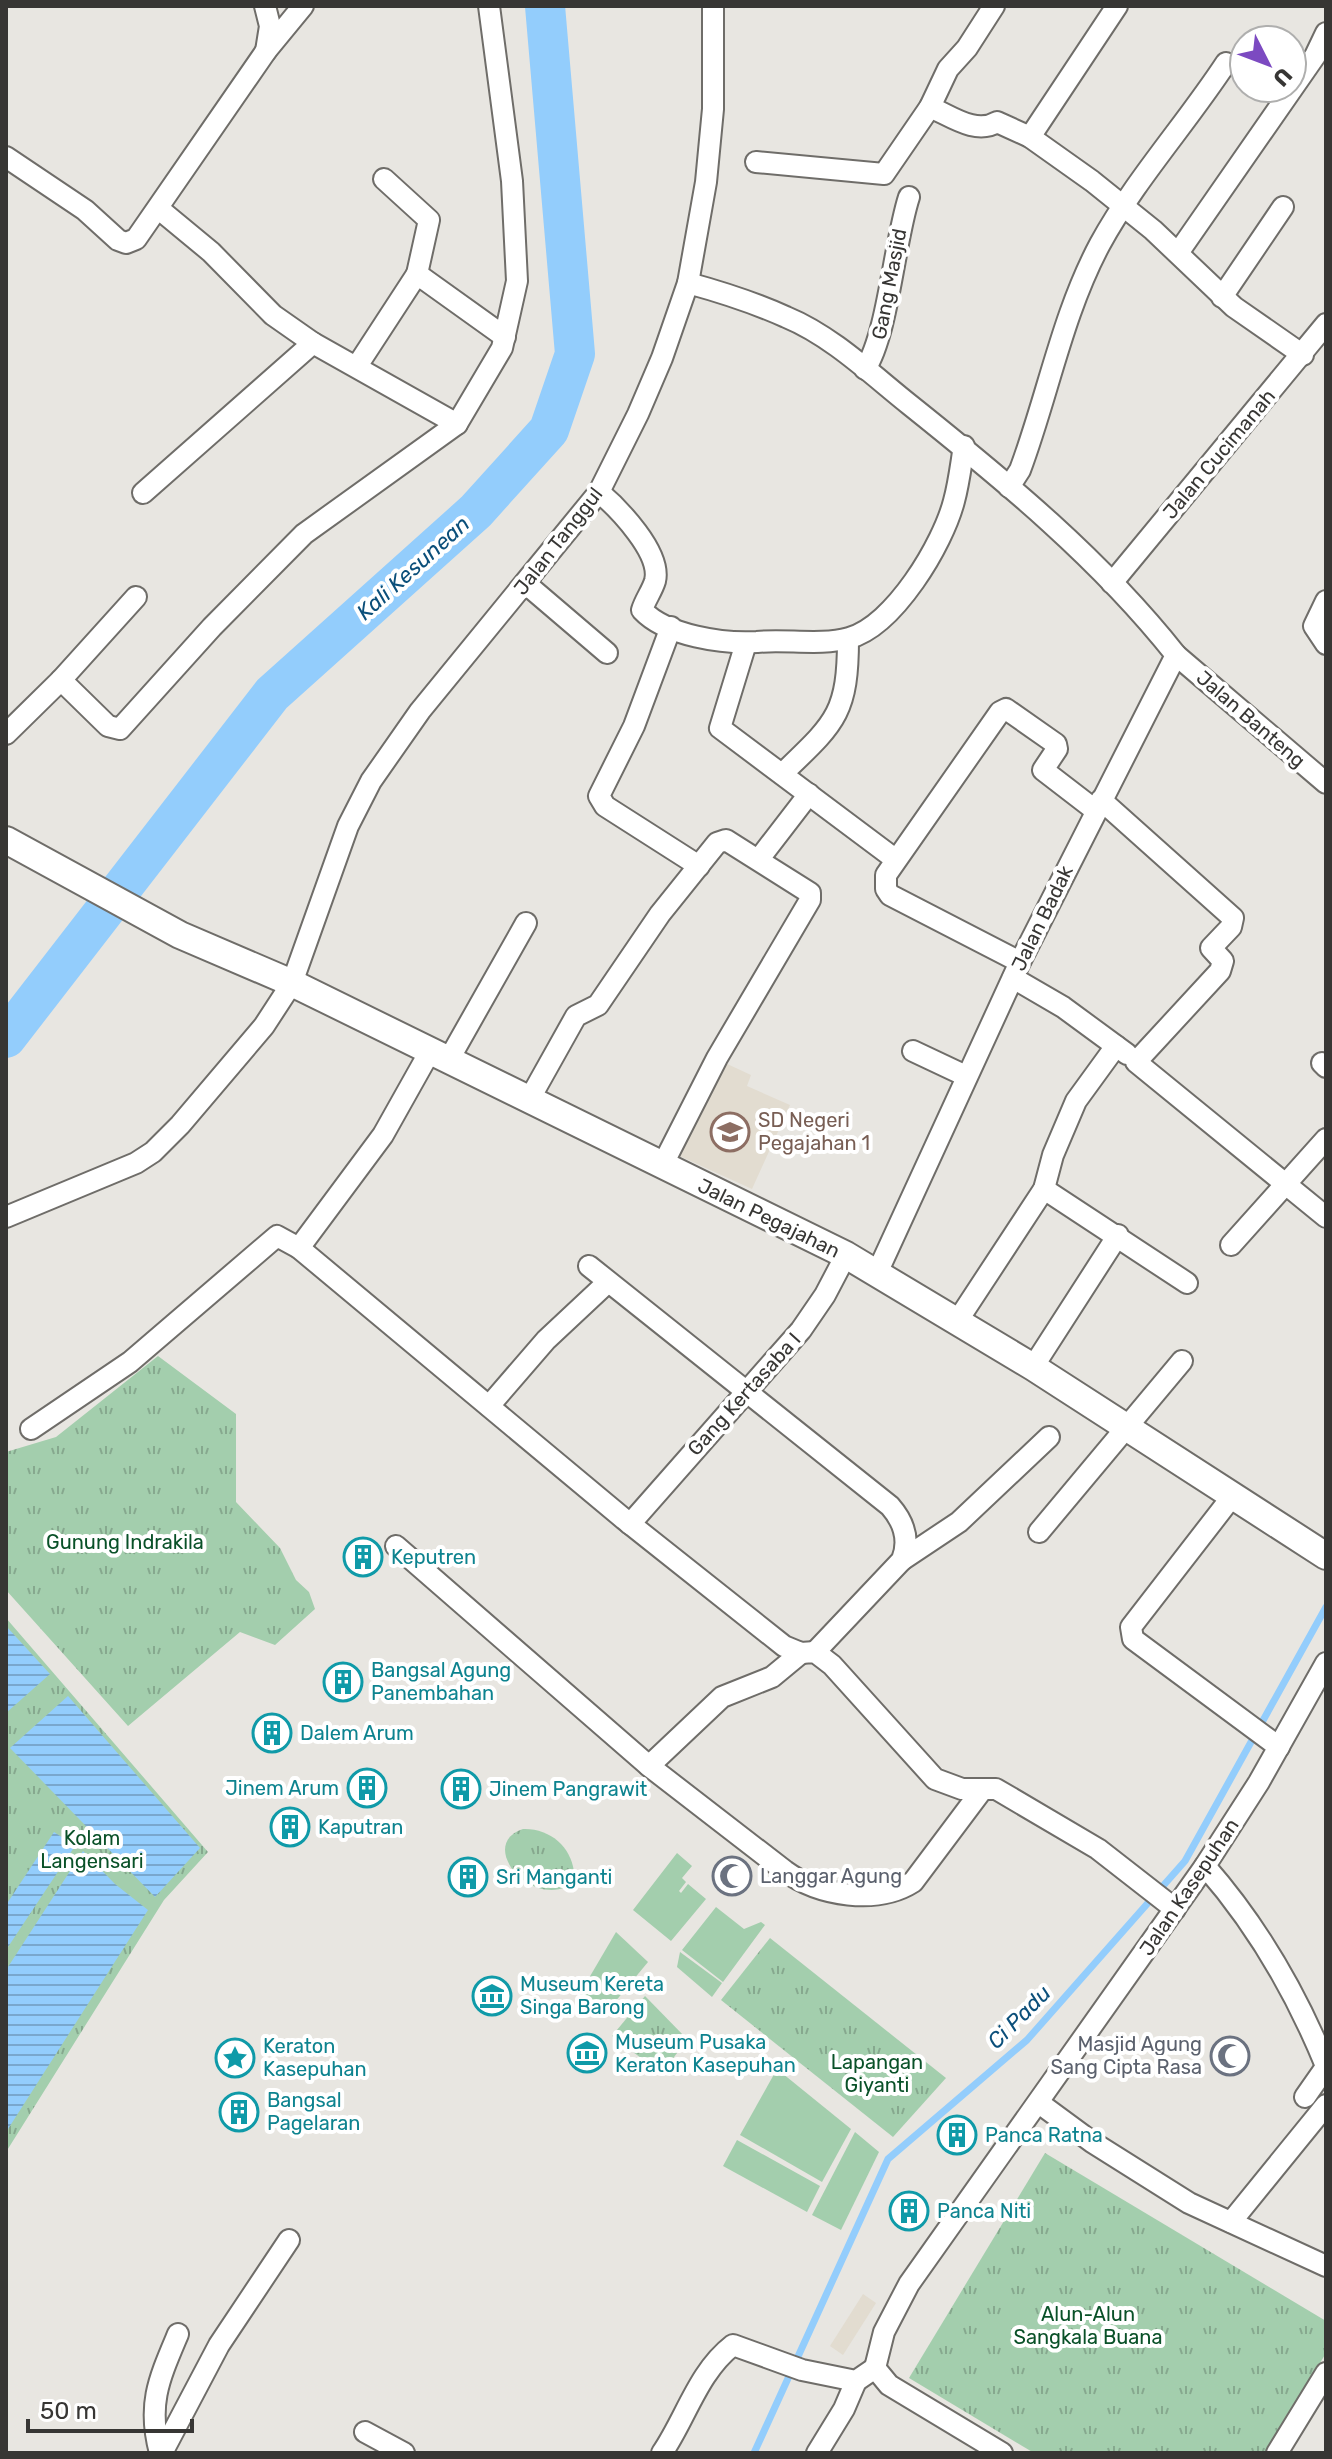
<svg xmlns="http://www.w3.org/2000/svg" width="1332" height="2459" viewBox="0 0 1332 2459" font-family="Rubik,sans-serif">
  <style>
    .built { fill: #e2dcd0 }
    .grass { fill: #a3cead }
    .park { fill: url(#park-tufts) }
    .water { fill: url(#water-rules) }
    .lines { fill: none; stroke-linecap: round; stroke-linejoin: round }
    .stream { stroke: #93cdfc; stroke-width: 7 }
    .river { stroke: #93cdfc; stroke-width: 40 }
    .minor-casing { stroke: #6f6d69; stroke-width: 24 }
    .tertiary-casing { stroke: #6f6d69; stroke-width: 30 }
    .minor { stroke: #fff; stroke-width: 20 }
    .tertiary { stroke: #fff; stroke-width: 26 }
    .labels { text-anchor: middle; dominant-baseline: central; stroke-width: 8; stroke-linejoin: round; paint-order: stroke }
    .street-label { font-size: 20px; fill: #373634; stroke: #fff }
    .education-label { font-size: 20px; fill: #785e54; stroke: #fff; text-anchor: start }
    .park-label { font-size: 20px; fill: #095128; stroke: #fff }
    .culture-label { font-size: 20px; fill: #0d838f; stroke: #fff; text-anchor: start }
    .worship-label { font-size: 20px; fill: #5b616d; stroke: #fff; text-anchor: start }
    .water-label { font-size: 22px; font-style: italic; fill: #0b4f7a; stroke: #fff }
  </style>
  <defs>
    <pattern id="park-tufts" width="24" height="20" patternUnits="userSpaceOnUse" patternTransform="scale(2)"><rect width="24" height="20" fill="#a3cead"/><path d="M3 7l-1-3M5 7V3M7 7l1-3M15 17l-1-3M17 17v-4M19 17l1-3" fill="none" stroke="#86a88e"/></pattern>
    <pattern id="water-rules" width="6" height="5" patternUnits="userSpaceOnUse" patternTransform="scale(2)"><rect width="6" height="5" fill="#93cdfc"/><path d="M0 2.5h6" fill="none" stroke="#79a7cd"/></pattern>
  </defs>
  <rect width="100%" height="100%" fill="#e8e6e1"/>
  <g class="built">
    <path d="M723,1062l28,13 -4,11 43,19 -38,84 -79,-36z"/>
    <path d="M863,2294l13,9 -33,52 -13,-9z"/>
  </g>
  <g class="grass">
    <path d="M677,1853l15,13 -10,12 4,4 -7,9 2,2 7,-9 18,15 -35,42 -38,-31z"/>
    <path d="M716,1907l28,22 17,-7 4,3 -42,57 -41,-32z"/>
    <path d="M616,1932l32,30 -43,52 -26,-19z"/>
    <path d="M680,1952l42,31 -10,14 -35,-30z"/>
    <path d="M777,2069l74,60 -29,53 -82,-47z"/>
    <path d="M855,2132l24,20 -38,78 -29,-15z"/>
    <path d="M737,2140l83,46 -13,26 -84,-46z"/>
  </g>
  <g class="park">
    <path d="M158,1356l78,58v88l44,46 16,32 13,12 6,17 -40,36 -35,-13 -112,94 -122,-136v-138l50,-15z"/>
    <path d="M6,1618l202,234 -44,48 -158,252z"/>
    <path d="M523,1829c26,-1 48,17 51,43l-8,15c-39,17 -88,-43 -43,-58z"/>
    <path d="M770,1938l176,140 -53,59 -172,-137z"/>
    <path d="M645,1996l42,43 -25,35 -50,-38z"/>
    <path d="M1045,2153l281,168v32l-60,100h-232l-125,-75z"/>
  </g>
  <g class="water">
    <path d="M6,1626l44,48 -44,39z"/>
    <path d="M68,1696l132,152 -45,49 -145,-149z"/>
    <path d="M54,1832l21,14 -69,104v-45z"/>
    <path d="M83,1851l32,33 33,26 -140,219 -2,-159z"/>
  </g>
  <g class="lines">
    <path class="stream" d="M754,2453l134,-294 139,-119 158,-179 141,-254"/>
    <path class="river" d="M6,1038l266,-344 204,-183 73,-81 26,-76 -30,-348"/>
    <defs>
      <g id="minor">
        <path d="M265,6l5,20 -4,25"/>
        <path d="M930,107c21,9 46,28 67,15l33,15 62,44 61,49 81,77 69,48"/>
        <path d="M1030,137l87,-131"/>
        <path d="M6,157l79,53 33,30 8,3 10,-4 130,-188 37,-45"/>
        <path d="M756,162l128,12 46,-67 18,-38 19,-21 27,-42"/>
        <path d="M384,179l45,41 -12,54"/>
        <path d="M159,209l52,43 62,63 40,28"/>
        <path d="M1178,253l137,-197 11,-23"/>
        <path d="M688,283c33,9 67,20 98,34 46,19 85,57 124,88 95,76 190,154 266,250l-156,307 -143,311"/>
        <path d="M1222,297l61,-90"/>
        <path d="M357,366l60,-92 88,63"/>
        <path d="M865,369c23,-35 29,-126 44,-172"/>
        <path d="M1009,487l11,-17c28,-75 42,-155 80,-226 35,-64 86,-120 126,-181"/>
        <path d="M599,492c19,16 63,61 56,89 -3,10 -10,19 -13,29 24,26 82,34 115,32 29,-3 64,4 92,-4 45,-12 94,-94 105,-137 5,-18 7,-37 10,-55"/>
        <path d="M143,493l170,-150 144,81"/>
        <path d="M525,583l82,70"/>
        <path d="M1112,583l214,-259"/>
        <path d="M1326,601l-12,25 12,18"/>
        <path d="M671,627l-37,99 -35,70 6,10 94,60"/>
        <path d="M746,643l-26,85 175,131"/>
        <path d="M1176,655l150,128"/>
        <path d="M61,680l47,46 12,3 92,-102 92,-93 153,-110 45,-76 15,-67 -5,-100 -23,-175"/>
        <path d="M6,734l55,-54 75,-83"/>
        <path d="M783,773c52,-50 65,-59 65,-134"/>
        <path d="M1101,800l132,118 -2,9 -20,21 12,13 -3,10 -84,91 190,155"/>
        <path d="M759,859l50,-65"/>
        <path d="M1020,962l-130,-67 -4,-6v-14l114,-163 6,-3 50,35 1,5 -14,21 52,40"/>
        <path d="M1013,978l50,29 64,47"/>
        <path d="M913,1051l53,25"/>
        <path d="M448,1061l78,-138"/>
        <path d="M1322,1063l4,4"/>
        <path d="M529,1100l47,-84 22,-11 62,-91 57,-71 9,-3 84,53v7l-93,158 -55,108"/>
        <path d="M1044,1189l143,94"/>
        <path d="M6,1217l130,-54 17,-11 27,-27 84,-99 28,-43 56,-157 23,-45 49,-70 179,-219 39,-78 24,-56 26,-75 18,-101 7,-73v-103"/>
        <path d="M1231,1245l95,-106"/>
        <path d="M299,1248l84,-113 46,-82"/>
        <path d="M589,1266l301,240c14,16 20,34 12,54l-87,92"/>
        <path d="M958,1320l86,-131 9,-34 23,-54 40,-55"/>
        <path d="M1033,1367l85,-132"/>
        <path d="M489,1406l57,-66 62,-58"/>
        <path d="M31,1429l99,-67 147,-126 22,12 325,271 160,127 17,7 14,-1 17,13 103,114 27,10h34l102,60 77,60"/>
        <path d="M1234,1494l-103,133 2,12 146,108"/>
        <path d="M630,1524l171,-194 24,-35 21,-40"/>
        <path d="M1039,1532l143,-171"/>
        <path d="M396,1546l253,220 136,105c34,25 92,34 128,11l69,-92"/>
        <path d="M902,1560l57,-38 90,-85"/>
        <path d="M649,1766l73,-69 50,-20 29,-24"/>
        <path d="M1205,1866c51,58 92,129 121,200"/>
        <path d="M1305,2097l21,-30"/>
        <path d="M1039,2103l53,39 97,61 137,63"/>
        <path d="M1231,2222l95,-117"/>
        <path d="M365,2432l39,21"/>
        <path d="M160,2453c-13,-49 -1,-74 18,-119"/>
        <path d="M162,2453l57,-108 70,-105"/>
        <path d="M662,2453c24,-35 36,-81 71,-108l69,25 54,11 19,-13"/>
        <path d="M817,2453l27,-44 12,-28"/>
        <path d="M1002,2453l-113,-68 -14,-17 9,-36 25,-48 296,-418 54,-84 67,-119"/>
        <path d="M1277,2453l49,-80"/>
      </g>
      <path id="tertiary" d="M6,840l174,95 112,48 554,272 187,112 293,189"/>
    </defs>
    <use href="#minor" class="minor-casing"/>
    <use href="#tertiary" class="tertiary-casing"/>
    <use href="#minor" class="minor"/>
    <use href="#tertiary" class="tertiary"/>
  </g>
  <defs>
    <symbol id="school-ring" viewBox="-11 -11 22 22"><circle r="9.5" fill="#fff" stroke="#8d6e63" stroke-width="1.5"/><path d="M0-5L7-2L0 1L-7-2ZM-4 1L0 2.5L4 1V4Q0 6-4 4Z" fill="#8d6e63"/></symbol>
    <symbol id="building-ring" viewBox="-11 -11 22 22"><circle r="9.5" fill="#fff" stroke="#0f9aa8" stroke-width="1.5"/><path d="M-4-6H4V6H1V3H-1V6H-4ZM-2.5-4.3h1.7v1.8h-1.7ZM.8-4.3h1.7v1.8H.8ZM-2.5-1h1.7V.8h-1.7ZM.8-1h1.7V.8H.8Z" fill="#0f9aa8"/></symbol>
    <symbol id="mosque-ring" viewBox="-11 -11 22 22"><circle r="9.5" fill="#fff" stroke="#6b7280" stroke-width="1.5"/><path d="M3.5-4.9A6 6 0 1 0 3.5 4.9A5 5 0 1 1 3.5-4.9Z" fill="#6b7280"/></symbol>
    <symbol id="museum-ring" viewBox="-11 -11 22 22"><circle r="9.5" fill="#fff" stroke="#0f9aa8" stroke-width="1.5"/><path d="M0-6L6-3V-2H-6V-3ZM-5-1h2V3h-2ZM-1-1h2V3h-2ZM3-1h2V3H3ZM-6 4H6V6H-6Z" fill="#0f9aa8"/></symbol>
    <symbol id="sight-ring" viewBox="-11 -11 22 22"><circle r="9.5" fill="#fff" stroke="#0f9aa8" stroke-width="1.5"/><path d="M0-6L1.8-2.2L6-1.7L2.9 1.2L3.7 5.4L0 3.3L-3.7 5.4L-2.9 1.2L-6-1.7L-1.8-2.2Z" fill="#0f9aa8"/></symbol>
  </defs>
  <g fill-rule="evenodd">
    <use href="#school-ring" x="708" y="1110" width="44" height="44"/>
    <use href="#building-ring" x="341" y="1535" width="44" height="44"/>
    <use href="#building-ring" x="321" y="1660" width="44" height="44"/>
    <use href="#building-ring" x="250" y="1711" width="44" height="44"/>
    <use href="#building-ring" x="345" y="1766" width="44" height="44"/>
    <use href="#building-ring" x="439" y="1767" width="44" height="44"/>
    <use href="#building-ring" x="268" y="1805" width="44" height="44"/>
    <use href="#mosque-ring" x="710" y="1854" width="44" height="44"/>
    <use href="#building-ring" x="446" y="1855" width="44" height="44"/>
    <use href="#museum-ring" x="470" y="1974" width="44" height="44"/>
    <use href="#museum-ring" x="565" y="2031" width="44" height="44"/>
    <use href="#mosque-ring" x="1208" y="2034" width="44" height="44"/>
    <use href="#sight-ring" x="213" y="2036" width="44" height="44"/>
    <use href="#building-ring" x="217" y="2090" width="44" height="44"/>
    <use href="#building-ring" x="935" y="2113" width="44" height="44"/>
    <use href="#building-ring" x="887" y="2189" width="44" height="44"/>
  </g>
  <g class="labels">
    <g class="street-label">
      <text transform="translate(889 284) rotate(-79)">Gang Masjid</text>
      <text transform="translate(1219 454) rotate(-50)">Jalan Cucimanah</text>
      <text transform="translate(558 541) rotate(-52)">Jalan Tanggul</text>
      <text transform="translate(1251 719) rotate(41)">Jalan Banteng</text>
      <text transform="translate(1042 918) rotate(-64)">Jalan Badak</text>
      <text transform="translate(769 1218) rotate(26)">Jalan Pegajahan</text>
      <text transform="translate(744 1394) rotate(-48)">Gang Kertasaba I</text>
      <text transform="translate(1189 1887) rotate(-56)">Jalan Kasepuhan</text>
    </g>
    <g class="education-label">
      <text x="758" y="1120">SD Negeri<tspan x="758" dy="23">Pegajahan 1</tspan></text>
    </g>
    <g class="park-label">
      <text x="125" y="1542">Gunung Indrakila</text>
      <text x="92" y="1838">Kolam<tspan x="92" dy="23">Langensari</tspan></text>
      <text x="877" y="2062">Lapangan<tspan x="877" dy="23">Giyanti</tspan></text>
      <text x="1088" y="2314">Alun-Alun<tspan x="1088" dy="23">Sangkala Buana</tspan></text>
    </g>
    <g class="culture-label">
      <text x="391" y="1557">Keputren</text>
      <text x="371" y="1670">Bangsal Agung<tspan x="371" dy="23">Panembahan</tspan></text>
      <text x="300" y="1733">Dalem Arum</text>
      <text x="339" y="1788" text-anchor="end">Jinem Arum</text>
      <text x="489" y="1789">Jinem Pangrawit</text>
      <text x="318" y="1827">Kaputran</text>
      <text x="496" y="1877">Sri Manganti</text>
      <text x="520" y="1984">Museum Kereta<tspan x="520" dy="23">Singa Barong</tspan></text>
      <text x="615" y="2042">Museum Pusaka<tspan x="615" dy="23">Keraton Kasepuhan</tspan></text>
      <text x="263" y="2046">Keraton<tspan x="263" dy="23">Kasepuhan</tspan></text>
      <text x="267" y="2100">Bangsal<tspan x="267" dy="23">Pagelaran</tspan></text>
      <text x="985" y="2135">Panca Ratna</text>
      <text x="937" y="2211">Panca Niti</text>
    </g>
    <g class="worship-label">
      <text x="760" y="1876">Langgar Agung</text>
      <text x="1202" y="2044" text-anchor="end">Masjid Agung<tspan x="1202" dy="23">Sang Cipta Rasa</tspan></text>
    </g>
    <g class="water-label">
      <text transform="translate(413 568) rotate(-42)">Kali Kesunean</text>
      <text transform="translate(1019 2017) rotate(-45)">Ci Padu</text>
    </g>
  </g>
  <rect width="1332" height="2459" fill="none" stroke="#373634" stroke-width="16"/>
  <g transform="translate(1268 64) rotate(132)"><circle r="38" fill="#ffffff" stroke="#afafae" stroke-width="2"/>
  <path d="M0-6L14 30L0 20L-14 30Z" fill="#7c4ac1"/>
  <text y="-12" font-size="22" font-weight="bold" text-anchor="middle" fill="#373634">U</text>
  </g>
  <path d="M28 2419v12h164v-12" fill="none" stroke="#373634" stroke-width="4"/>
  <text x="40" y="2419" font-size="24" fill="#373634" stroke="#ffffff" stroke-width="6" paint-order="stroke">50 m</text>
</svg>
